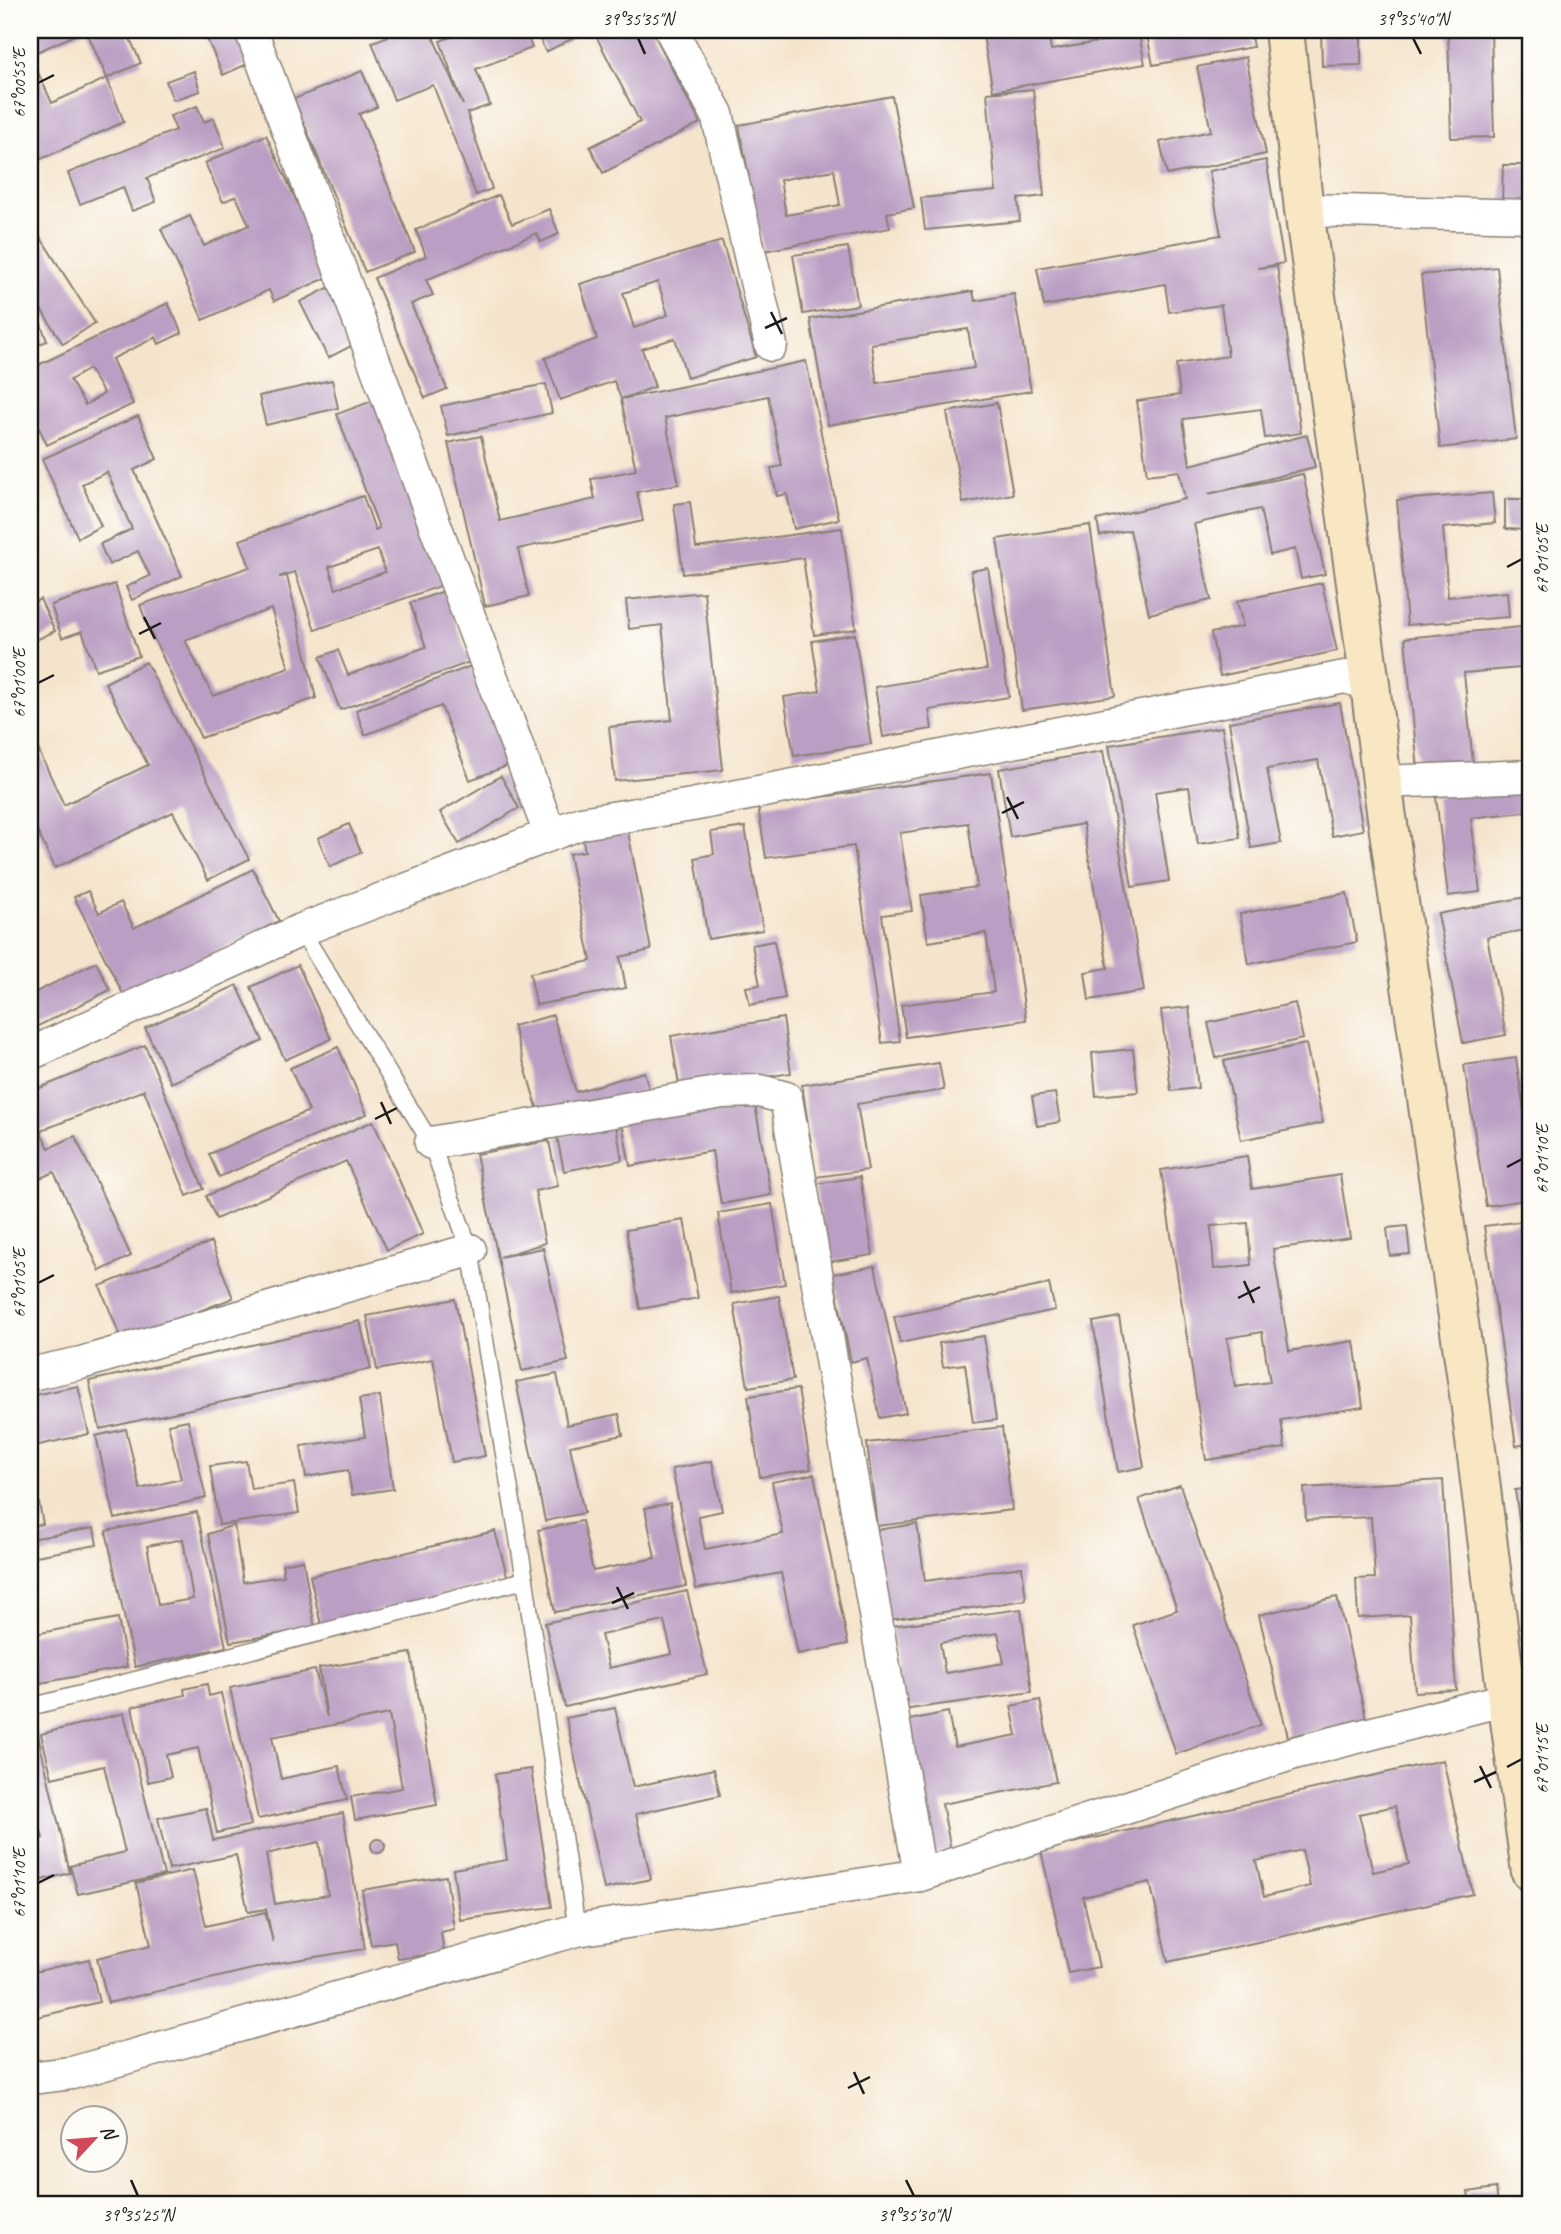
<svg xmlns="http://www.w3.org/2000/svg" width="1561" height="2234" viewBox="0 0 1561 2234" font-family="Caveat,sans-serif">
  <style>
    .building { fill: #ba9ec3; fill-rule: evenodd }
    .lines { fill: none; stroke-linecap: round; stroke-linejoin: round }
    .service-casing { stroke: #888074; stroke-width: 19 }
    .minor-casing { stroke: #888074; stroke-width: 35 }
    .secondary-casing { stroke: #888074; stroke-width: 42 }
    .service { stroke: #fff; stroke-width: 16 }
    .minor { stroke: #fff; stroke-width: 32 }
    .secondary { stroke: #f9e7c3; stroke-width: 38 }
    .ticks { fill: none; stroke: #1c1c1c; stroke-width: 2.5 }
    .neatline { fill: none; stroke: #1c1c1c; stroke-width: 2.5 }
    .ticks-label { font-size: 18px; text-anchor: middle; fill: #1c1c1c }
  </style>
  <rect width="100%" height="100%" fill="#fdfcf7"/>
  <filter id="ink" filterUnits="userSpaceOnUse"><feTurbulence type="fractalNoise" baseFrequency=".0143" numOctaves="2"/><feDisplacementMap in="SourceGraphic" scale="14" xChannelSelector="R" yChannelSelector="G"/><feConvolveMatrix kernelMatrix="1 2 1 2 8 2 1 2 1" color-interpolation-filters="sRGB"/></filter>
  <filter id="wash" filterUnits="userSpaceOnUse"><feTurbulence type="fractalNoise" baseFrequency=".00686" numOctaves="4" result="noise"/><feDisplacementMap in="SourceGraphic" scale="28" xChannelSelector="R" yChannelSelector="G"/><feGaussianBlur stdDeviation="1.57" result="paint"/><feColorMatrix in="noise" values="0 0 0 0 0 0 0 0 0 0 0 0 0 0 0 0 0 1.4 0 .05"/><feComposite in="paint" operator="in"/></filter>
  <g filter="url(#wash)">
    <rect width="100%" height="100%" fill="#f5e4cc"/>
    <g id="blocks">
      <g class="building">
        <path d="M30,30h96l15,33 -34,15 -21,-48 -56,25 22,48 55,-25 17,44 -94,42z"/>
        <path d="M203,30h35l14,32 -29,13z"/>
        <path d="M405,30h25l33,75 -23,-64 29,-11h56l7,18 -56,21 14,36 -23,8 25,76 -16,6 -43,-110 -39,15 -22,-58z"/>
        <path d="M535,30h54l-43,22z"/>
        <path d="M593,30h59l48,93 -97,50 -13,-26 50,-25z"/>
        <path d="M982,30h66l3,20 88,-15 6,29 -152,27z"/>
        <path d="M1146,30h104l3,17 -100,18z"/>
        <path d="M1321,30h40v35l-39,1z"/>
        <path d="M1448,30h43l3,107 -43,1z"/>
        <path d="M1246,57l20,97 -99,21 -7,-33 51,-11 -14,-64z"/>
        <path d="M194,71l6,20 -27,9 -7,-19z"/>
        <path d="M362,71l15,36 -18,7 56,138 -50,20 -71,-173z"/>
        <path d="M1033,89l11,107 -26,3 2,22 -95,9 -4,-32 75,-7 -9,-98z"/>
        <path d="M892,96l22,112 -27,5 3,15 -127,23 -24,-126zM834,170l6,35 -54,10 -6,-35z"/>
        <path d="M197,106l7,16 10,-4 11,30 -78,30 9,24 -24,9 -9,-24 -43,17 -12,-31 108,-43 -6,-14z"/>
        <path d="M266,135l65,141 -57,25 -5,-11 -66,30 -42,-91 29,-13 14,30 45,-21 -13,-29 -13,6 -18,-39z"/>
        <path d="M1266,160l18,103 -26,5 19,-2 24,167 -36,5 -4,-29 -78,10 7,46 117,-30 8,32 -107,27 95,-20 22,100 -24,5 -6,-30 -25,6 -10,-46 -66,15 17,76 -62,14 -19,-84 -30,6 -3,-16 88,-21 -6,-28 -32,4 -10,-74 43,-6 -4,-31 52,-8 -7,-51 -52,7 -4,-28 -121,22 -7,-38 184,-33 -12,-64z"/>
        <path d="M1503,165h28v38h-29z"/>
        <path d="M499,195l13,29 37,-15 10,25 -18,8 -4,-9 -111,47 7,15 -22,9 36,85 -22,9 -51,-120 52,-22 -10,-26z"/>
        <path d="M32,224l63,99 -32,21 -33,-52v-67z"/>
        <path d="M722,241l34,116 -69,21 -12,-40 -33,11 13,38 -34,12 185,-38 33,158 -45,10 -7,-35 -10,2 -6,-28 11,-2 -14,-70 -103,22 14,66 -42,8 6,29 -125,28 11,47 -44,10 -37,-163 33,-7 19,85 95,-22 -4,-20 45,-9 -15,-71 -7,-18 -54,19 -15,-42 52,-19 -17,-55zM658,282l10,33 -34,13 -11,-35z"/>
        <path d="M848,247l10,58 -55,9 -10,-59z"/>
        <path d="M1497,267l19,172 -76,9 -19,-173z"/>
        <path d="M330,287l27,56 -29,15 -28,-56z"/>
        <path d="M973,291l2,10 39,-7 17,97 -203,34 -18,-106zM968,329l6,39 -97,15 -6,-39z"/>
        <path d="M168,303l14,30 -23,11 -3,-7 -44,22 21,45 -86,41 -17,-36v-40zM89,369l15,25 -19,11 -15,-25z"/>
        <path d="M38,316l9,25 -17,7v-30z"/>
        <path d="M332,380l6,28 -72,17 -7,-29z"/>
        <path d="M546,384l6,29 -104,23 -7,-30z"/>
        <path d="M375,400l68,185 -128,45 -20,-58 -16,5 8,-1 29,122 -115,40 -54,-114 -7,-19 110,-38 -10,-27 123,-44 12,34 4,-2 -42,-114zM378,550l7,22 -49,17 -7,-22zM271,609l18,59 -76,28 -28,-56z"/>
        <path d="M997,403l16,91 -50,9 -16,-91z"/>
        <path d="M138,416l19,43 -23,11 48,106 -50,24 -6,-13 24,-11 -12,-25 -29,14 -9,-21 32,-15 -25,-57 -25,12 19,42 -23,12 -36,-79z"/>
        <path d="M1492,493l3,30 -52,5 5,69 59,-5 2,25 -102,8 -10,-125z"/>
        <path d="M1505,499h26v31l-26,-1z"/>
        <path d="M690,502l6,46 146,-20 14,101 -42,6 -11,-77 -120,16 -9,-70z"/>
        <path d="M1090,525l25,171 -93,14 -25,-171z"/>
        <path d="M988,568l21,129 -80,13 3,19 -49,8 -8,-50 112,-18 -16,-98z"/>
        <path d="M1322,583l15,68 -117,25 -9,-43 32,-7 -6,-25z"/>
        <path d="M115,584l24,72 -43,14 -14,-39 -20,7 -11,-33z"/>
        <path d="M444,591l26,71 -130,48 -20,-53 18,-7 10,25 78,-28 -16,-44z"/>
        <path d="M704,592l19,178 -108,11 -6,-54 63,-7 -10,-95 -33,4 -3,-29z"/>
        <path d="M40,599l15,32 -25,12v-39z"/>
        <path d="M1531,626v41l-67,6 9,91 -55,6 -13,-132z"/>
        <path d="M855,634l16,110 -77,12 -10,-59 36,-6 -8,-50z"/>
        <path d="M146,662l103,197 -41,21 -35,-68 -118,56 -25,-52v-63l8,-4 26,56 84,-40 -43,-82z"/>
        <path d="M471,666l39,99 -40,15 -29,-74 -76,29 -9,-25z"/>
        <path d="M1340,703l23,127 -31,6 -14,-76 -51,9 14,74 -30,5 -22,-126z"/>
        <path d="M1222,727l18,111 -42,6 -9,-57 -34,5 14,89 -37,6 -23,-142z"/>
        <path d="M1103,751l41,240 -55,9 -4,-28 23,-4 -25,-144 -73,13 -11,-68z"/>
        <path d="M991,773l35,247 -120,17 -5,-32 93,-13 -8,-59 -58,9 -7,-47 56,-8 -9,-64 -68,10 12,78 -30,4 18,126 -18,2 -28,-197 -88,12 -8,-52z"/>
        <path d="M501,776l18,32 -60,36 -19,-32z"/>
        <path d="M1531,786v25l-60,7 9,74 -32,4 -12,-99z"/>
        <path d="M349,824l12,28 -31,15 -12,-29z"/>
        <path d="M627,827l24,123 -31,7 6,31 -90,17 -6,-32 61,-12 -22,-107 16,-3 -3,-15z"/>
        <path d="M745,827l18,103 -55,9 -13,-81 19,-4 -3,-22z"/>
        <path d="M253,869l26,52 -154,77 -51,-101 14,-6 11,22 22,-11 13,26z"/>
        <path d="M1347,893l10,49 -108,22 -9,-50z"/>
        <path d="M1531,896v33l-44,8 19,98 -43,8 -25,-129z"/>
        <path d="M774,941l11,57 -35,7 -4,-18 14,-2 -8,-40z"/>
        <path d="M96,962l14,28 -80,40v-35z"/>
        <path d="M298,965l33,74 -46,21 -34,-73z"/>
        <path d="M237,985l26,56 -92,42 -26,-55z"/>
        <path d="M1295,1003l8,36 -87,19 -8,-35z"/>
        <path d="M1189,1007l9,81 -27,3 -10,-81z"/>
        <path d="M553,1015l23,77 68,-20 5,17 -108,32 -28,-95z"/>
        <path d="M783,1018l8,55 -111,18 -9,-55z"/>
        <path d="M1306,1044l17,79 -82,17 -17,-79z"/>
        <path d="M145,1045l59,144 -17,7 -43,-106 -104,41 9,17 26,-12 56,120 -31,15 -46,-99 -16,7 -8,-18v-69z"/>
        <path d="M338,1047l29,67 -148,63 -10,-23 100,-43 -19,-43z"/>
        <path d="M1133,1049l5,43 -42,4 -4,-43z"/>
        <path d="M1516,1058l12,78h3v63l-45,7 -22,-141z"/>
        <path d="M939,1063l5,27 -87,14 11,66 -52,7 -14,-92z"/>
        <path d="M1055,1093l5,29 -23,4 -5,-30z"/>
        <path d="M754,1099l17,96 -50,9 -9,-53 -82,15 -8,-44z"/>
        <path d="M373,1121l50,113 -36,16 -41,-89 -130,58 -10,-23z"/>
        <path d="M616,1125l6,35 -58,11 -7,-34z"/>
        <path d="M549,1141l9,45 -23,5 10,52 -45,14 43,-9 25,113 -46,10 -46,-217z"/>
        <path d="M1247,1156l5,33 88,-14 10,63 -77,11 16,102 65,-10 9,66 -82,13 4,28 -79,12 -45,-290zM1248,1223l3,42 -37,4 -3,-43zM1262,1332l8,50 -35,5 -8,-49z"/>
        <path d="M860,1177l13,78 -45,7 -13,-78z"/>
        <path d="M772,1204l13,80 -54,9 -13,-80z"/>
        <path d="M684,1220l14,78 -58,11 -14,-79z"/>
        <path d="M1531,1220v223l-15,3 -32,-220z"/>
        <path d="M1407,1226l3,28 -20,2 -3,-28z"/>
        <path d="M211,1242l22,56 -111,43 -22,-55z"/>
        <path d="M875,1266l31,147 -26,5 -13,-60 -16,4 -18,-88z"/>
        <path d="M1049,1284l6,26 -155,33 -6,-26z"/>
        <path d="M779,1296l14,84 -45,7 -14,-83z"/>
        <path d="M455,1299l30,157 -33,6 -19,-103 -56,11 -10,-54z"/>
        <path d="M1119,1317l25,150 -26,5 -25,-150z"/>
        <path d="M360,1321l11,48 -271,60 -11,-48z"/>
        <path d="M984,1336l12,84 -23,3 -8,-59 -22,3 -4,-24z"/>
        <path d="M557,1374l10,51 52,-11 4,21 -53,11 14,67 -39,8 -29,-139z"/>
        <path d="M78,1386l11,48 -59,13v-51z"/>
        <path d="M798,1389l13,80 -51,8 -12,-81z"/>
        <path d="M380,1396l13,93 -41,6 -4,-25 -42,7 -5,-31 64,-9 -6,-38z"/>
        <path d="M188,1420l18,78 -91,21 -19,-83 30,-7 14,60 41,-10 -13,-55z"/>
        <path d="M1002,1427l10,83 -135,16 -10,-83z"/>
        <path d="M246,1461l5,28 43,-6 5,30 -80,12 -9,-59z"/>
        <path d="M712,1461l10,50 -24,5 7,33 78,-15 -11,-52 42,-8 34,170 -50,10 -17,-81 -85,16 -24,-120z"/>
        <path d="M1443,1480l13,210 -41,2 -5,-77 -52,3 -2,-39 19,-1 -4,-61 -65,3 -2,-32z"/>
        <path d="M1180,1485l81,240 -85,29 -43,-129 44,-15 -38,-111z"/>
        <path d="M1531,1488v110h-1l-15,-108z"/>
        <path d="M39,1503l4,21 -13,2v-21z"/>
        <path d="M670,1503l16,83 -131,26 -17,-82 44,-9 11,50 62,-13 -10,-50z"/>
        <path d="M197,1512l29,135 -91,20 -29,-136zM183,1539l10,60 -35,6 -11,-59z"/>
        <path d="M917,1524l8,57 97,-14 4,33 -138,20 -13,-90z"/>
        <path d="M234,1525l9,57 41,-6 -2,-12 21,-4 12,68 -85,14 -22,-108z"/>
        <path d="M94,1528l3,17 -67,12v-18z"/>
        <path d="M495,1531l13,48 -187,46 -11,-49z"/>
        <path d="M687,1591l20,83 -142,33 -20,-84zM664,1621l8,33 -63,14 -8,-33z"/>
        <path d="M1337,1597l29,121 -78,19 -29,-122z"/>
        <path d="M1021,1609l11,83 -130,18 -11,-84zM998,1633l6,30 -59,10 -5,-30z"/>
        <path d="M118,1618l9,49 -97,18v-50z"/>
        <path d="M411,1653l26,152 -82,15 -4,-23 51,-9 -13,-74 -117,23 9,42 58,-13 8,34 -89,19 -28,-131 85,-18 12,47 -8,-49z"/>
        <path d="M207,1684l2,12 12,-3 30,132 -34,8 -19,-85 -32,7 5,22 -23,5 -16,-75 53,-12 -1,-6z"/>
        <path d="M1040,1700l16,82 -114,22 9,46 -24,5 -27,-133 48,-10 7,35 62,-12 -6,-29z"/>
        <path d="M615,1708l18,79 81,-18 6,26 -84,19 15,65 -47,10 -38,-171z"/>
        <path d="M124,1713l40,162 -86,19 -8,-28 55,-14 -21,-86 -52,12 -11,-44z"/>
        <path d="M37,1731l33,142 -40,10v-41l13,-4 -13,-43v-63z"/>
        <path d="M1443,1760l30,134 -305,68 -18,-80 -67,15 16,70 -31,6 -27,-123zM1395,1806l14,58 -36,8 -14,-58zM1302,1850l8,36 -46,11 -8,-36z"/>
        <path d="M531,1769l21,138 -92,13 -7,-51 54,-9 -12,-86z"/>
        <path d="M206,1808l7,32 130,-27 22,136 -87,14 -170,40 -11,-45 54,-13 -15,-62 57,-13 13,56 59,-14 8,30 -7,-33 -18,3 -12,-57 -67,14 -11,-51zM319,1842l9,53 -53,9 -9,-50z"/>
        <circle cx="378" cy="1846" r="7"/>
        <path d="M446,1876l8,53 -13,3 3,20 -46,7 -3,-18 -24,4 -9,-55z"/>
        <path d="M89,1959l10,43 -69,17v-46z"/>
        <path d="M1496,2188l2,16h-28l-2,-12z"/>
      </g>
    </g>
  </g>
  <g filter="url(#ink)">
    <use href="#blocks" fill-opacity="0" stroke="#888074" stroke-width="2"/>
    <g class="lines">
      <defs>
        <g id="service">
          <path d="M301,930l130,213 39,107 55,330 52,350"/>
          <path d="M30,1707l495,-127"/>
        </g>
        <g id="minor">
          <path d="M251,30l299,804"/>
          <path d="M671,30l46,84 54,231"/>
          <path d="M1304,210l227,6"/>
          <path d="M1382,782l149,-6"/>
          <path d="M30,1054l271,-124 280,-107 111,-18 653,-128 25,7"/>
          <path d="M431,1143l291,-51 38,-1 26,7 134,777"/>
          <path d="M30,1374l51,-11 389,-113"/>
          <path d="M30,2078l42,-5 505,-143 343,-55 374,-122 213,-54"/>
        </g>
        <path id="secondary" d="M1284,30l20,180 66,474 12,98 89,626 36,291 24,173"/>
      </defs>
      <use href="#service" class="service-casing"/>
      <use href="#minor" class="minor-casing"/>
      <use href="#secondary" class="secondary-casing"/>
      <use href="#service" class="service"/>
      <use href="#minor" class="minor"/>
      <use href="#secondary" class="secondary"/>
    </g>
  </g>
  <path class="ticks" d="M638,38l7,16M1413,38l8,16M38,83l16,-8M771,312l11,22M765,328l22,-10M1507,567l15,-8M144,617l11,22M139,634l22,-11M38,683l16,-8M1007,797l11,22M1002,813l22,-11M381,1102l10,22M375,1119l22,-11M1507,1167l15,-8M1244,1281l10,22M38,1283l16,-8M1238,1298l22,-11M617,1587l11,22M612,1603l22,-10M1480,1766l11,22M1507,1767l15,-8M1474,1782l22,-10M38,1883l16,-8M854,2072l10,22M848,2088l22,-11M131,2180l7,16M906,2180l8,16"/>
  <rect width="1561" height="2234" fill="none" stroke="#fdfcf7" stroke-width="77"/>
  <g transform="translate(94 2139) rotate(64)"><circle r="33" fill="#fdfcf7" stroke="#a3a29f" stroke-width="2"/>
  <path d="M0-5L12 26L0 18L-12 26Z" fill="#d1495b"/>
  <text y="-10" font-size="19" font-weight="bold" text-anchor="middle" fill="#1c1c1c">N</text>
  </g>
  <rect x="38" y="38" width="1484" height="2158" class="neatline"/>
  <g class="ticks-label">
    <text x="638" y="25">39°35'35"N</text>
    <text x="1413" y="25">39°35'40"N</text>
    <text transform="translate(19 83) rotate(-90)" y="6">67°00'55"E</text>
    <text transform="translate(1542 559) rotate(-90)" y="6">67°01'05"E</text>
    <text transform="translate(19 683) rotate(-90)" y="6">67°01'00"E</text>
    <text transform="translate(1542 1159) rotate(-90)" y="6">67°01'10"E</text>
    <text transform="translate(19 1283) rotate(-90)" y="6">67°01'05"E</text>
    <text transform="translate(1542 1759) rotate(-90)" y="6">67°01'15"E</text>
    <text transform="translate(19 1883) rotate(-90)" y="6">67°01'10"E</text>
    <text x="138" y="2221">39°35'25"N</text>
    <text x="914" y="2221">39°35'30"N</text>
  </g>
</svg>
